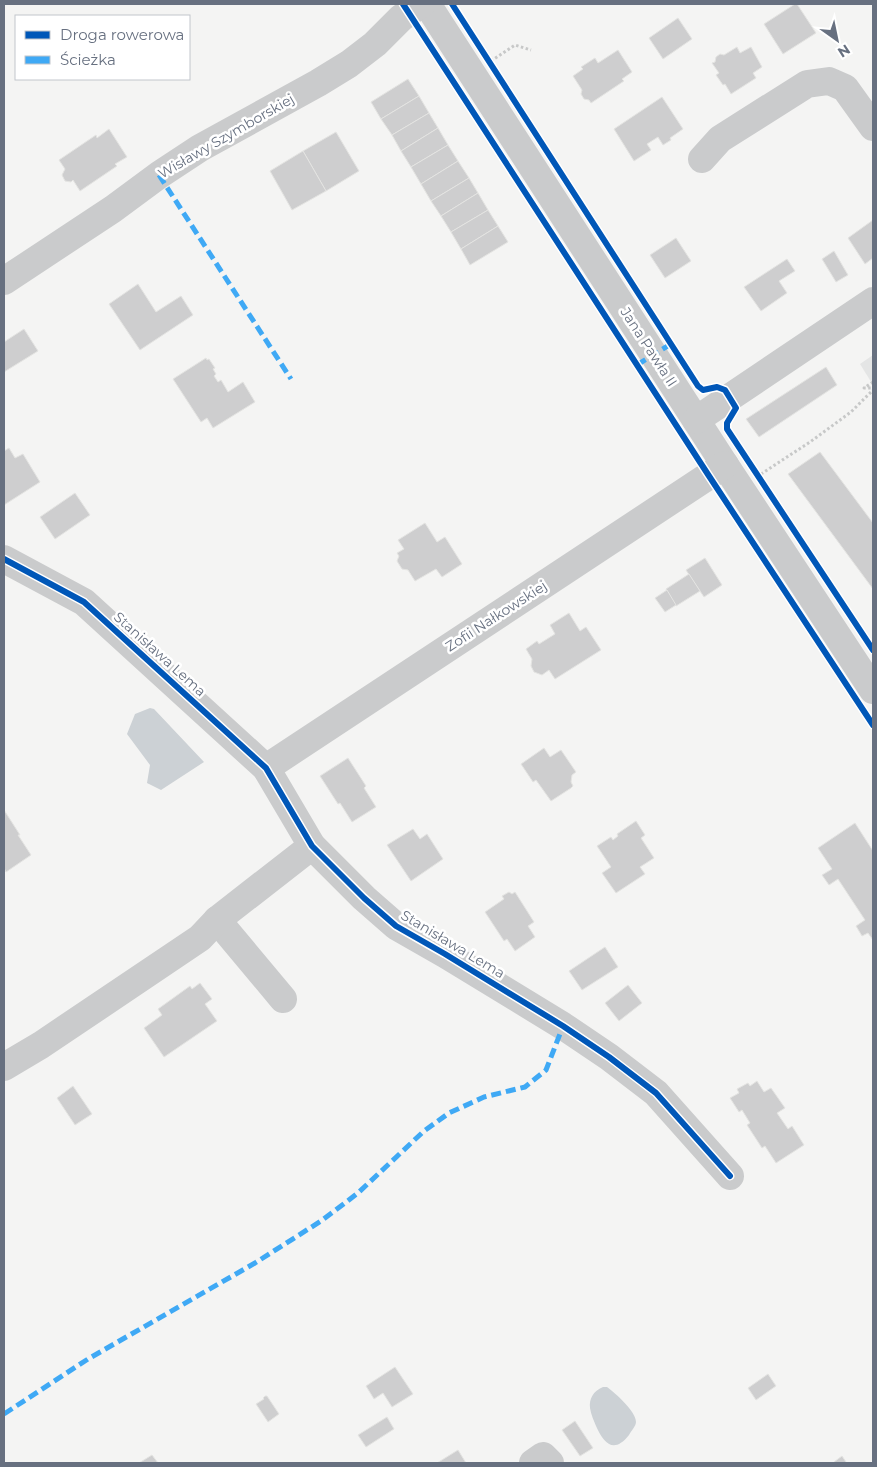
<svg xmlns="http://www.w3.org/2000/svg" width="877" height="1467" viewBox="0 0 877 1467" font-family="Montserrat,sans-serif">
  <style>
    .built { fill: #e4e5e5 }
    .water { fill: #ccd1d5 }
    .building { fill: #cececf; stroke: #e4e4e2 }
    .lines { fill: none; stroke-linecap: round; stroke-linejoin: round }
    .path { stroke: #c7c8c8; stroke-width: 3; stroke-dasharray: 2.5 2.5; stroke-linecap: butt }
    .minor { stroke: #cacbcc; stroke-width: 28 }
    .quiet { stroke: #3fa9f5; stroke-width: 5; stroke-dasharray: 10 5; stroke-linecap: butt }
    .cycleway-casing { stroke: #fff; stroke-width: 9 }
    .cycleway { stroke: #0057b8; stroke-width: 6 }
    .labels { text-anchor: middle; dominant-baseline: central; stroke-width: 5; stroke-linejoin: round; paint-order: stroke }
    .street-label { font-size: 14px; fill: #677080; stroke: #fff }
  </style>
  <rect width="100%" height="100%" fill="#f4f4f3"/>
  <path class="built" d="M873,355v30l-13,-21z"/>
  <g class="water">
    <path d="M150,708l4,1 50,53 -43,28 -14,-7 3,-18 -23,-31 8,-20z"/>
    <path d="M603,1387h4c8,6 29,24 29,35 0,4 -5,9 -7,13 -15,19 -25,9 -33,-9 -2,-5 -5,-11 -6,-18 -1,-9 3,-17 13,-21z"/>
  </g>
  <g class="building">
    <path d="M795,4h2l19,29 -33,21 -19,-30z"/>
    <path d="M678,18l14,21 -29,20 -14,-21z"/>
    <path d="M737,47l3,6 11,-6 11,20 -9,6 3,5 -25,16 -6,-10 -2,1 -7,-10 3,-2 -7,-10 3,-1 1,-5 4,-3 4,1z"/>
    <path d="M618,50l14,22 -10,7 2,2 -33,22 -2,-3 -5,-1 -3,-5 1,-4 -9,-14 10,-7 -2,-2 14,-9 3,5z"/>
    <path d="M408,79l11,17 -38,23 -10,-17z"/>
    <path d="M419,96l10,17 -37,22 -11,-16z"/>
    <path d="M662,97l21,32 -13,9 1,2 -8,5 -5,-8 -11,7 4,6 -17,11 -20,-32z"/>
    <path d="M429,113l9,15 -37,23 -9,-16z"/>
    <path d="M438,128l10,17 -37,22 -10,-16z"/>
    <path d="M109,129l18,28 -12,7 2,2 -37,25 -7,-11 -2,2 -6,-1 -3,-6 3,-6 -6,-9 37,-25 1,3z"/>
    <path d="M336,132l23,39 -33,20 -23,-40z"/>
    <path d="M448,145l10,16 -37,23 -10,-17z"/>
    <path d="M303,151l23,40 -34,19 -22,-39z"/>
    <path d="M458,161l11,17 -38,23 -10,-17z"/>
    <path d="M469,178l9,15 -37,23 -10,-15z"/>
    <path d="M478,193l10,17 -37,22 -10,-16z"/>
    <path d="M488,210l10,16 -37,23 -10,-17z"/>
    <path d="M873,220v38l-8,6 -17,-26z"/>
    <path d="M498,226l10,16 -38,23 -9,-16z"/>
    <path d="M676,238l15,23 -26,17 -15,-23z"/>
    <path d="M834,251l14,24 -12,7 -14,-23z"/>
    <path d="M787,259l8,12 -16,10 8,12 -26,18 -17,-24z"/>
    <path d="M138,284l18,28 25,-16 12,19 -53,35 -31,-46z"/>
    <path d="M24,329l14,22 -34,21v-30z"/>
    <path d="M206,358l1,2 2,-1 6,9 -2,1 3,5 -2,2 4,6 3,-2 7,12 15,-10 12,20 -42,26 -6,-10 -6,4 -28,-43z"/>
    <path d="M826,367l11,18 -78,52 -13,-18z"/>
    <path d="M9,448l6,10 8,-4 17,28 -36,23v-54z"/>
    <path d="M820,452l53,71v66l-85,-115z"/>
    <path d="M75,493l15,22 -35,24 -15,-22z"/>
    <path d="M425,523l12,19 8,-5 17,27 -20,13 -6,-8 -21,12 -7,-11 -6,-1 -5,-8 2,-5 -2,-3 7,-4 -6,-9z"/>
    <path d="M705,558l17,27 -18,12 -18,-27z"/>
    <path d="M689,574l11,17 -24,15 -10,-17z"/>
    <path d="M667,590l9,15 -11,7 -10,-14z"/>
    <path d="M569,613l11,18 6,-4 15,23 -46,29 -6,-9 -7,5 -8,-3 -3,-6 1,-7 -6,-10 11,-8 2,3 16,-10 -5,-9z"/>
    <path d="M544,748l6,9 11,-7 15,22 -4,3 -1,7 2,4 -2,2 -20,13 -15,-21 -3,2 -12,-18z"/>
    <path d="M348,758l18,28 -2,2 12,19 -24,15 -12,-19 -2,1 -18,-28z"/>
    <path d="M4,810l16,25h-2l13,20 -25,17 -2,-4z"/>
    <path d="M636,821l9,14 -4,3 13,20 -14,9 5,7 -29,19 -14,-20 9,-6 -14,-21 14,-9 2,3 5,-4 -1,-2z"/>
    <path d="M855,823l18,28v89l-5,-7 -6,3 -6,-10 9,-6 -27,-41 -9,6 -7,-10 10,-6 -14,-21z"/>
    <path d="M413,829l7,10 7,-5 16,25 -32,22 -24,-36z"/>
    <path d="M509,892l3,2 3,-2 19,30 -6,4 7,11 -20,14 -8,-12 -3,2 -19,-29 19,-13 -2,-3z"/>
    <path d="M605,947l13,20 -36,23 -13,-19z"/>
    <path d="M200,983l12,16 -7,5 12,17 -53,36 -20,-29 18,-13 -4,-6 32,-23 2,3z"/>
    <path d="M628,985l14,18 -23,18 -14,-18z"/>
    <path d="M757,1081l7,11 7,-4 14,20 -8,5 11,16 4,-3 12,19 -28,18 -11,-17 -3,2 -15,-23 3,-2 -8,-13 -3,2 -9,-14 9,-5 -2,-4 11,-6 2,3z"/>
    <path d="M73,1086l19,28 -17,11 -18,-27z"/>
    <path d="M395,1367l18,27 -21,13 -9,-14 -9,6 -8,-13z"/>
    <path d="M768,1374l8,12 -20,14 -8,-12z"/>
    <path d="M265,1396h2l12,18 -11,8 -12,-18 8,-5 -1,-1z"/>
    <path d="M387,1417l7,12 -28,18 -8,-12z"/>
    <path d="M575,1421l18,27 -13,8 -18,-26z"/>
    <path d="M458,1450l8,13h-29z"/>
    <path d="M152,1455l6,8h-19z"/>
    <path d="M842,1456l4,6 -2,1h-9l-1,-1z"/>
  </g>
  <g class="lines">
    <g class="path">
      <path d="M491,61l24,-16 16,5"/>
      <path d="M873,382l-9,6h9"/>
      <path d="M761,474l49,-32 41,-30 22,-22"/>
    </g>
    <g class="minor">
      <path d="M427,4l298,461 148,225"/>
      <path d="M702,159l18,-20 87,-55 22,-3 16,7 28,39"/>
      <path d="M4,281l109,-72 46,-34 41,-27 118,-65 31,-19 26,-20 26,-26 20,-14"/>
      <path d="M696,420l177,-119"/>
      <path d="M4,559l80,43 182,166 46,78 52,52 32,28 49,28 118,72 46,31 47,36 74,83"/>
      <path d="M266,768l459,-303"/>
      <path d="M217,920l66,79"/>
      <path d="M4,1067l37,-22 159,-107 17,-18 95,-74"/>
      <path d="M533,1463l10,-7 7,7"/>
    </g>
    <g class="quiet">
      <path d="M159,175l132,204"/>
      <path d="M637,365l34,-21"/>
      <path d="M4,1414l84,-55 167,-96 66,-42 37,-28 66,-62 25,-18 35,-16 41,-10 21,-17 17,-44"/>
    </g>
    <defs>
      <g id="cycleway">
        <path d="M403,4l306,472 164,249"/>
        <path d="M452,4l246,382 5,4 14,-3 8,3 11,18 -9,15v6l146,221"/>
        <path d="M4,559l80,43 182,166 46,78 52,52 32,28 49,28 118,72 46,31 47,36 74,83"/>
      </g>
    </defs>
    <use href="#cycleway" class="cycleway-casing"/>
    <use href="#cycleway" class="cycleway"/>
  </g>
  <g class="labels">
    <g class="street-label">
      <text transform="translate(226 136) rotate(-30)">Wisławy Szymborskiej</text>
      <text transform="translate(649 347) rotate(57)">Jana Pawła II</text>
      <text transform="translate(496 616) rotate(-33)">Zofii Nałkowskiej</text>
      <text transform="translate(160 654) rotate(42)">Stanisława Lema</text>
      <text transform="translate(453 944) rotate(31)">Stanisława Lema</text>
    </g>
  </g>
  <rect width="877" height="1467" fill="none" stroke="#677080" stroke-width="10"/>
  <rect x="15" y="15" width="175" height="65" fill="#ffffff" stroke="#c2c6cc"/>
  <rect x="25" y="31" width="25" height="8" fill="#0057b8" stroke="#c2c6cc"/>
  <text x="60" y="40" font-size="15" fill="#677080">Droga rowerowa</text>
  <rect x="25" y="56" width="25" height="8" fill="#3fa9f5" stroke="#c2c6cc"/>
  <text x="60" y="65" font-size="15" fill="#677080">Ścieżka</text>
  <g transform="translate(837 40) rotate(147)" stroke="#ffffff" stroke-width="4" paint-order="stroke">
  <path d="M0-4L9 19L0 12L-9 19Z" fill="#677080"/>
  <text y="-8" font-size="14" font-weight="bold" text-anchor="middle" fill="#677080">N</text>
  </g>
</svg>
